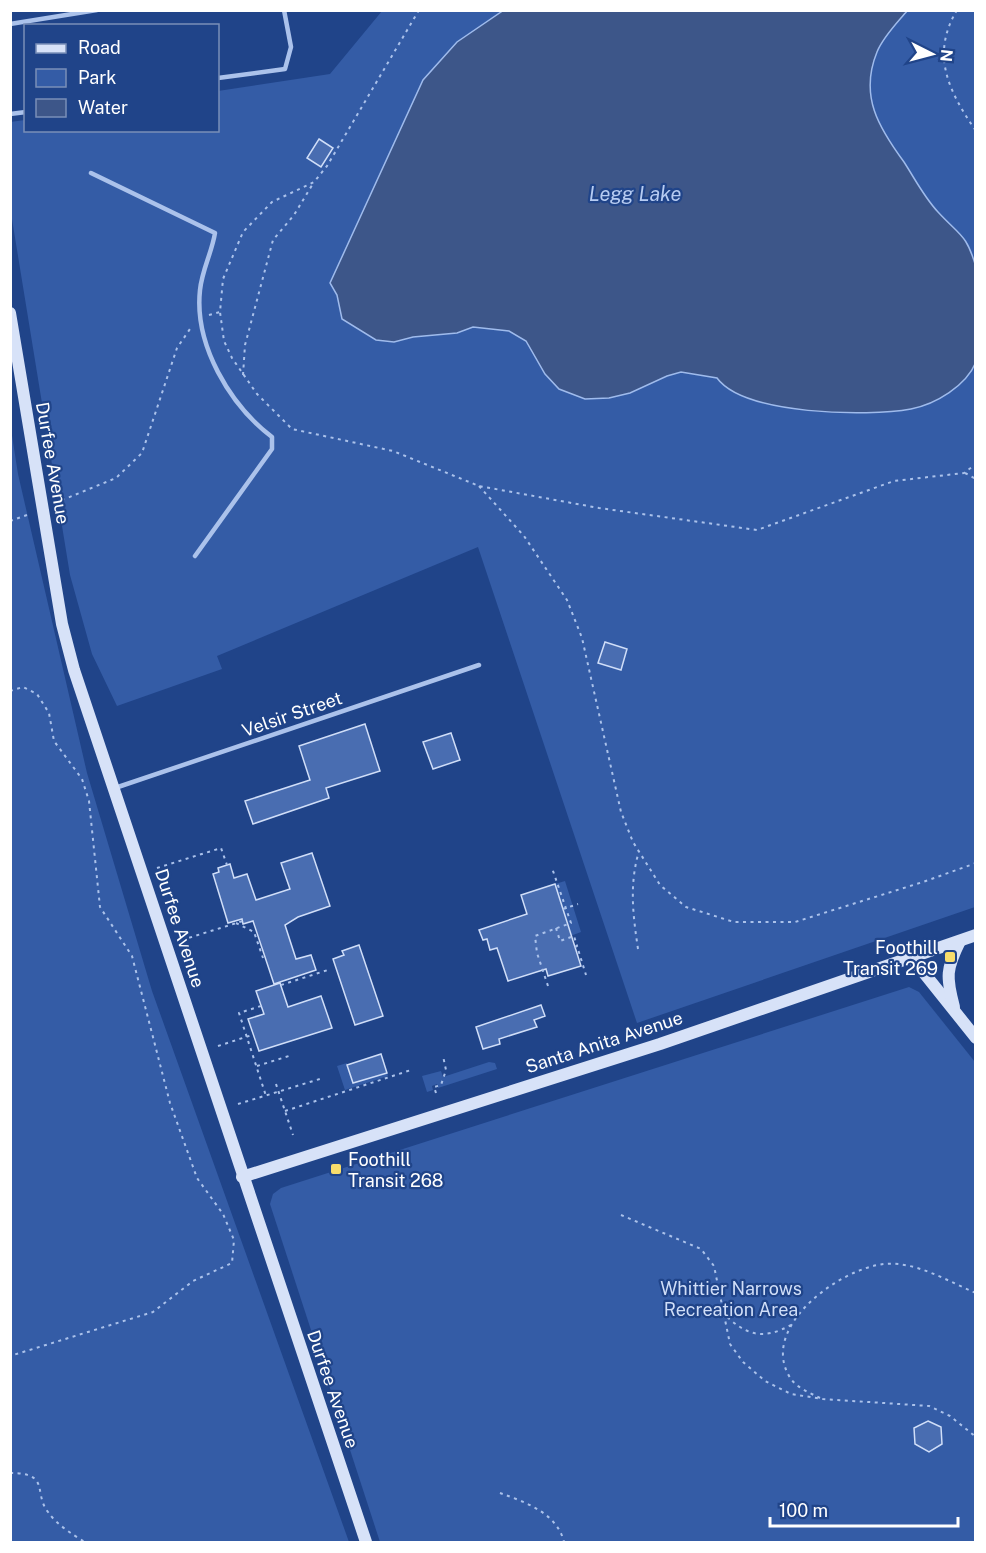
<svg xmlns="http://www.w3.org/2000/svg" width="986" height="1553" viewBox="0 0 986 1553" font-family="'Public Sans',sans-serif">
  <style>
    .green { fill: #345ca6 }
    .water { fill: #3d5689; stroke: #9fbbec; stroke-width: 1.5 }
    .building { fill: #496db1; stroke: #d0def8; stroke-width: 1.5 }
    .lines { fill: none; stroke-linecap: round; stroke-linejoin: round }
    .path { stroke: #abc2eb; stroke-width: 2; stroke-dasharray: 3 4.5; stroke-linecap: butt }
    .lane { stroke: #abc2eb; stroke-width: 4.5 }
    .secondary { stroke: #d7e2f8; stroke-width: 12 }
    .poi-dot { fill: #f8dd6c; stroke: #204489; stroke-width: 2 }
    .labels { text-anchor: middle; dominant-baseline: central; stroke-width: 4.5; stroke-linejoin: round; paint-order: stroke }
    .street-label { font-size: 18px; fill: #fff; stroke: #204489 }
    .poi-label { font-size: 18px; fill: #fff; stroke: #204489; text-anchor: end }
    .park-label { font-size: 18px; fill: #d0def8; stroke: #204489 }
    .water-label { font-size: 20px; font-style: italic; fill: #b7ccf2; stroke: #204489 }
  </style>
  <rect width="100%" height="100%" fill="#204489"/>
  <g class="green">
    <path d="M382,11h593v896l-338,116 -159,-476 -261,109 5,13 -105,37 -25,-52 -22,-79 -59,-362 -1,-91 15,-2 1,10h192v-39l112,-17z"/>
    <path d="M11,429l7,45 69,299 65,218 197,551h-338z"/>
    <path d="M565,881l16,51 -16,6 -4,-13 7,-2 -13,-39z"/>
    <path d="M909,987l10,5 56,70v480h-595l-110,-338 3,-10 8,-6z"/>
    <path d="M489,1062l6,1 2,6 -59,19 -1,-4 -5,2 1,4 -6,2 -5,-16 19,-5 2,6z"/>
    <path d="M347,1063l6,20 34,-10 1,3 -43,14 -8,-24z"/>
  </g>
  <path class="water" d="M504,10l403,1c-10,12 -24,26 -30,41 -18,44 2,76 27,110 11,17 20,35 34,50 22,24 28,21 38,55v95c-10,24 -40,42 -65,47 -43,8 -167,6 -194,-31l-36,-6 -14,4 -37,17 -21,5 -24,1 -26,-10 -14,-15 -19,-33 -17,-10 -36,-4 -16,6 -44,4 -19,5 -18,-2 -34,-21 -5,-24 -7,-12 93,-203 34,-38z"/>
  <g class="building">
    <path d="M319,139l14,9 -12,19 -14,-9z"/>
    <path d="M605,642l22,7 -6,21 -23,-7z"/>
    <path d="M365,724l15,47 -54,17 3,10 -76,26 -8,-23 65,-21 -11,-34z"/>
    <path d="M451,733l9,27 -27,9 -10,-27z"/>
    <path d="M312,853l18,53 -32,11 -13,8 11,34 15,-4 5,15 -42,14 -21,-63 -10,3 -1,-5 -14,4 -15,-49 6,-2 -1,-4 12,-4 4,14 13,-4 9,26 34,-11 -9,-26z"/>
    <path d="M555,884l26,82 -33,10 -2,-7 -38,12 -11,-33 -7,2 -3,-11 -4,1 -4,-10 48,-16 -6,-19z"/>
    <path d="M359,945l24,71 -28,9 -22,-66 11,-4 -2,-4z"/>
    <path d="M280,983l8,24 33,-11 11,32 -73,23 -11,-32 16,-5 -8,-23z"/>
    <path d="M541,1005l4,11 -11,4 3,7 -38,12 1,5 -17,5 -7,-22z"/>
    <path d="M381,1054l6,19 -34,10 -6,-18z"/>
    <path d="M928,1421l13,6 1,17 -13,8 -14,-8 -1,-16z"/>
  </g>
  <g class="lines">
    <g class="path">
      <path d="M419,10l-92,156 -13,16 -42,20 -29,30 -20,47 -3,33 4,29 8,17 25,36 35,35 101,22 86,35 120,22 158,22 137,-49 70,-8 12,-9"/>
      <path d="M957,10c-27,45 -8,82 19,121"/>
      <path d="M209,315l11,-3"/>
      <path d="M243,375l2,-30 28,-105 21,-25 20,-33"/>
      <path d="M965,473l11,6"/>
      <path d="M479,486l45,50 43,64 15,38 39,174 12,30 27,43 26,22 48,15h61l128,-40 53,-19"/>
      <path d="M55,503l61,-25 26,-25 35,-105 15,-22"/>
      <path d="M10,521l20,-7"/>
      <path d="M10,691l13,-4 14,7 12,19 5,28 28,38 7,22 11,106 32,49 38,147 27,75 26,36 11,26 -2,23 -39,18 -40,31 -143,44"/>
      <path d="M157,868l64,-20 6,17"/>
      <path d="M563,909l15,-5"/>
      <path d="M236,923l18,9 9,26"/>
      <path d="M556,928l4,13 14,-5 3,10"/>
      <path d="M182,940l61,-19"/>
      <path d="M575,947l2,-1 9,29"/>
      <path d="M638,949c-5,-34 -9,-64 1,-98"/>
      <path d="M281,985l50,-16"/>
      <path d="M548,986l-11,-33 -2,-17 36,-13 -19,-55"/>
      <path d="M261,1006l-22,7 27,83"/>
      <path d="M218,1046l34,-11"/>
      <path d="M257,1066l32,-10"/>
      <path d="M276,1084l17,51"/>
      <path d="M436,1093l-2,-6 7,-2 5,-15 -3,-14"/>
      <path d="M238,1104l85,-26"/>
      <path d="M285,1111l126,-41"/>
      <path d="M621,1215l80,34 13,17 16,78 13,18 22,19 26,13 32,5 106,7 21,10 26,21"/>
      <path d="M722,1312c23,23 40,29 69,13"/>
      <path d="M820,1398c-12,-6 -26,-11 -32,-24 -26,-50 54,-106 96,-110 32,-3 63,17 92,29"/>
      <path d="M10,1473c41,0 23,20 38,39 8,12 25,23 37,30"/>
      <path d="M500,1493c25,9 57,20 64,49"/>
    </g>
    <g class="lane">
      <path d="M10,24l87,-14"/>
      <path d="M218,78l67,-9 6,-22 -7,-37"/>
      <path d="M10,114l16,-2"/>
      <path d="M91,173l124,60c-3,19 -13,37 -15,57 -6,55 30,115 72,147v12l-77,107"/>
      <path d="M115,788l364,-123"/>
    </g>
    <g class="secondary">
      <path d="M10,313l52,311 12,46 292,872"/>
      <path d="M912,958l64,80"/>
      <path d="M954,1007c-8,-30 -8,-38 6,-66"/>
      <path d="M242,1177l418,-133 316,-109"/>
    </g>
  </g>
  <g class="poi-dot">
    <rect x="944" y="951" width="12" height="12" rx="3"/>
    <rect x="330" y="1163" width="12" height="12" rx="3"/>
  </g>
  <g class="labels">
    <g class="street-label">
      <text transform="translate(53 463) rotate(80)">Durfee Avenue</text>
      <text transform="translate(292 714) rotate(-19)">Velsir Street</text>
      <text transform="translate(180 928) rotate(72)">Durfee Avenue</text>
      <text transform="translate(604 1042) rotate(-18)">Santa Anita Avenue</text>
      <text transform="translate(333 1389) rotate(71)">Durfee Avenue</text>
    </g>
    <g class="poi-label">
      <text x="938" y="947">Foothill<tspan x="938" dy="21">Transit 269</tspan></text>
      <text x="348" y="1159" text-anchor="start">Foothill<tspan x="348" dy="21">Transit 268</tspan></text>
    </g>
    <g class="park-label">
      <text x="731" y="1288">Whittier Narrows<tspan x="731" dy="21">Recreation Area</tspan></text>
    </g>
    <g class="water-label">
      <text x="635" y="194">Legg Lake</text>
    </g>
  </g>
  <rect width="986" height="1553" fill="none" stroke="#ffffff" stroke-width="24"/>
  <rect x="24" y="24" width="195" height="108" fill="#204489" stroke="#798fb8" stroke-width="1.5"/>
  <rect x="36" y="44" width="30" height="9" fill="#d7e2f8" stroke="#798fb8" stroke-width="1.5"/>
  <text x="78" y="54" font-size="18" fill="#ffffff">Road</text>
  <rect x="36" y="69" width="30" height="18" fill="#345ca6" stroke="#798fb8" stroke-width="1.5"/>
  <text x="78" y="84" font-size="18" fill="#ffffff">Park</text>
  <rect x="36" y="99" width="30" height="18" fill="#3d5689" stroke="#798fb8" stroke-width="1.5"/>
  <text x="78" y="114" font-size="18" fill="#ffffff">Water</text>
  <g transform="translate(932 54) rotate(96)" stroke="#204489" stroke-width="4.5" paint-order="stroke">
  <path d="M0-4.5L10 22L0 15L-10 22Z" fill="#ffffff"/>
  <text y="-9" font-size="16" font-weight="bold" text-anchor="middle" fill="#ffffff">N</text>
  </g>
  <path d="M770 1517v9h188v-9" fill="none" stroke="#ffffff" stroke-width="3"/>
  <text x="779" y="1517" font-size="18" fill="#ffffff" stroke="#204489" stroke-width="4.5" paint-order="stroke">100 m</text>
</svg>
